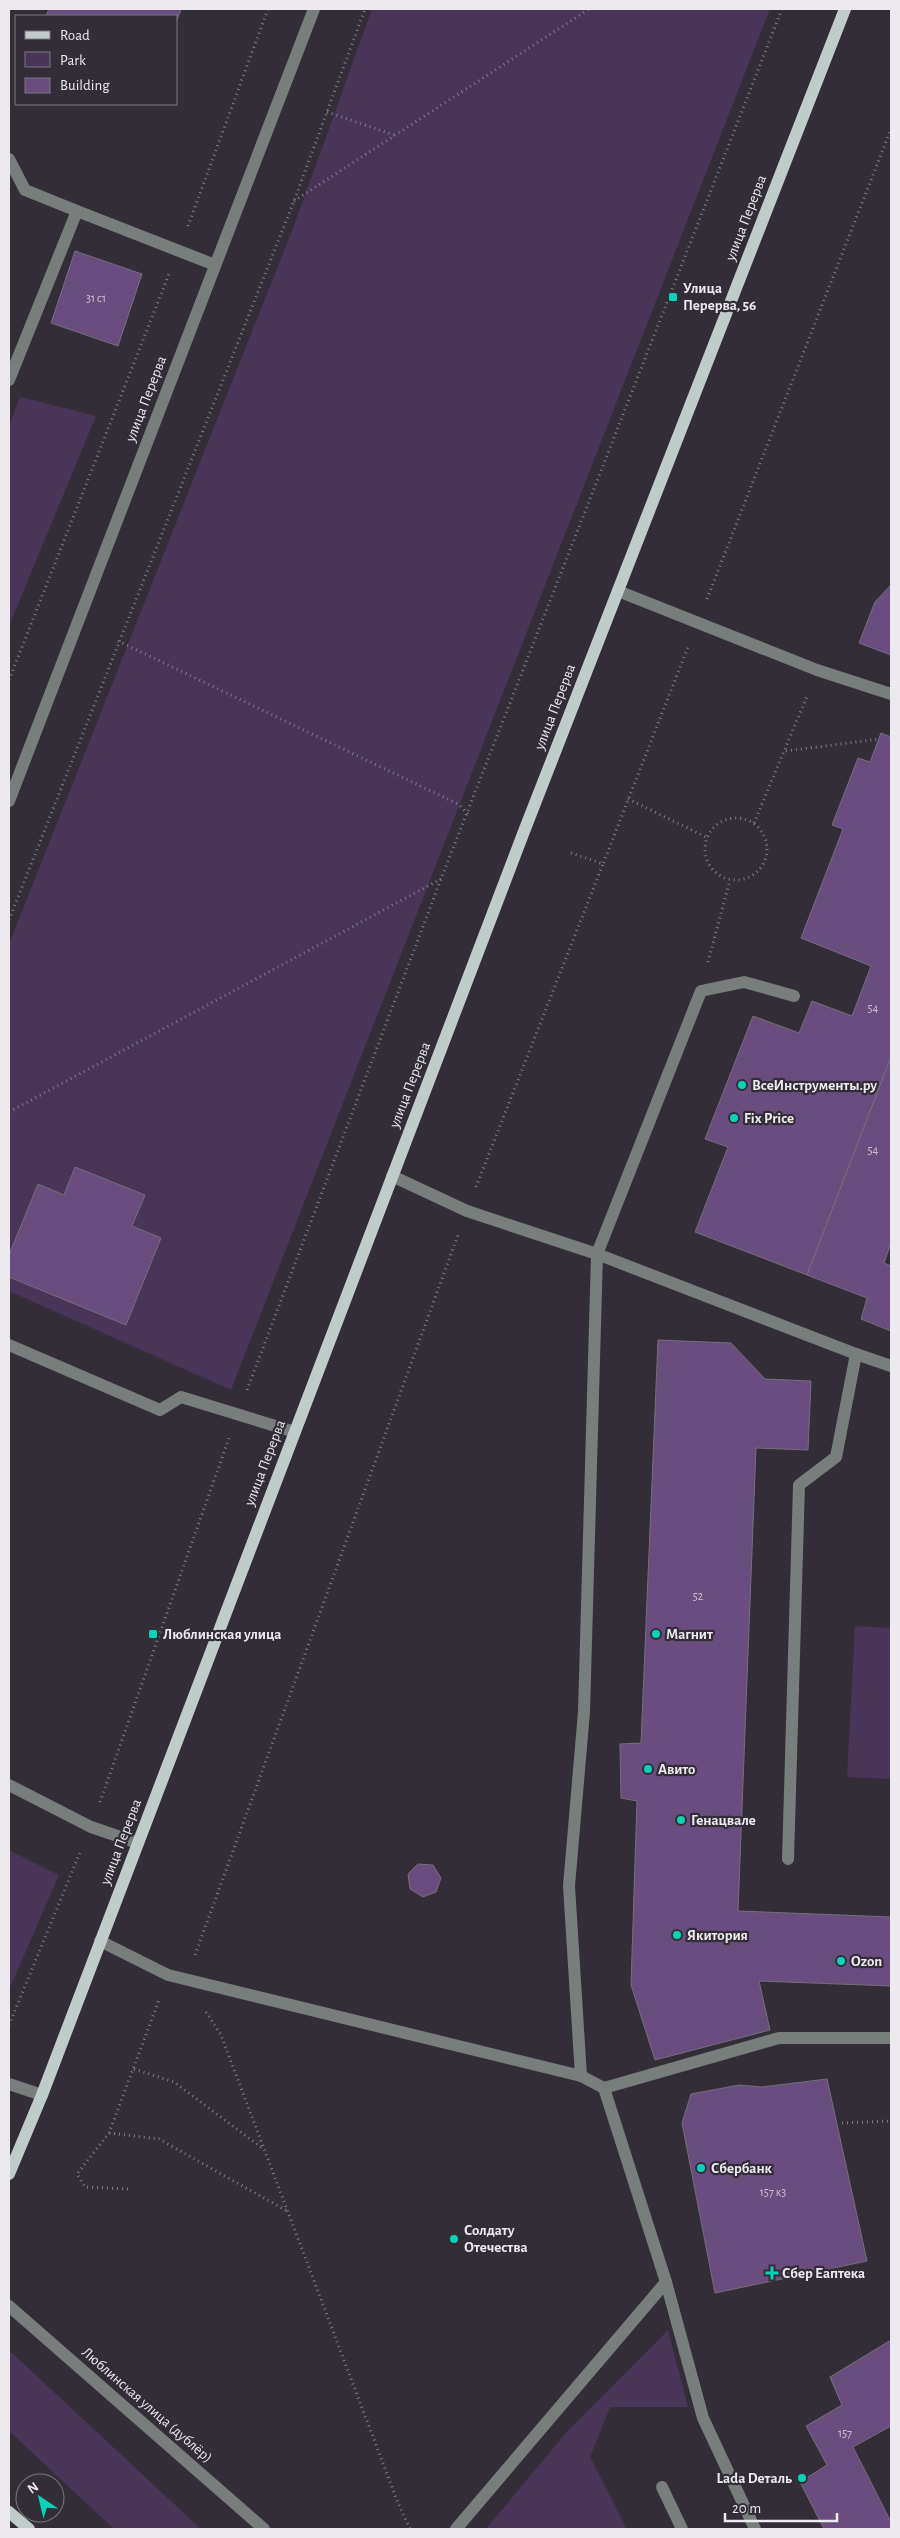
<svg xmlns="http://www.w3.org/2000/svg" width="900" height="2538" viewBox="0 0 900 2538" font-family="'Alegreya Sans',sans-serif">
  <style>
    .green { fill: #483557 }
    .building { fill: #694d7e; stroke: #76707a }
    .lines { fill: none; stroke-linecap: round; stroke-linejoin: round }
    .path { stroke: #837f86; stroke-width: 3; stroke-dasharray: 1 4; stroke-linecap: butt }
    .minor { stroke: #787e7c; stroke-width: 12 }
    .major { stroke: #c0ccc9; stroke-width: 12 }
    .poi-dot { fill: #05d5b6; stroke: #322d36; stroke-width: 2 }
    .labels { text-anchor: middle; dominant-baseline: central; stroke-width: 4.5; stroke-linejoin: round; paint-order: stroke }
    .number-label { font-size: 12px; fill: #cbc2d3 }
    .street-label { font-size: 15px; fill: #ece9ef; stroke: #322d36 }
    .poi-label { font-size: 15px; font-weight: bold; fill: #ece9ef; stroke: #322d36; text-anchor: start }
  </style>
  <rect width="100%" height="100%" fill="#322d36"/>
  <g class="green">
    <path d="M372,9h398l-539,1381 -222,-99v-347l286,-721z"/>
    <path d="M20,397l76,19 -87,210v-200z"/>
    <path d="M855,1626l36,2v151l-44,-2z"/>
    <path d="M9,1850l50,25 -50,115z"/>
    <path d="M668,2330l20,77h-78l-20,50 37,72h-141l78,-94z"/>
    <path d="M9,2353h3l189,176h-87l-105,-98z"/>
  </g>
  <g class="building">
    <path d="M49,9h132l-5,14v-7h-130z"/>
    <path d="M75,251l67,23 -24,72 -67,-23z"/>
    <path d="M891,585v70l-32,-12 16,-41z"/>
    <path d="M881,733l10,4v320l-84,218 -112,-43 33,-85 -23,-8 48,-123 46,17 13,-32 40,15 19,-50 -70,-28 42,-109 -11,-4 26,-67 12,4z"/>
    <path d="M891,1057v186l-7,20 7,3v65l-30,-12 6,-21 -60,-23z"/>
    <path d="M75,1167l70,28 -13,31 29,12 -35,87 -117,-48v-22l29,-71 26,11z"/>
    <path d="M658,1340l73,3 34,36 46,2 -3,69 -52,-2 -18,463 153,6v69l-132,-5 11,49 -115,30 -24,-75 6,-184 -16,-3 -1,-54 21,-1z"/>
    <path d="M418,1864l15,1 8,13 -5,14 -13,5 -13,-8 -2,-15z"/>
    <path d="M827,2079l40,182 -152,32 -33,-170 9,-29 48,-9 23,2z"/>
    <path d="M891,2340v86l-38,21 38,75v7h-67l-24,-47 27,-17 -21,-39 36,-21 -12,-28z"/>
  </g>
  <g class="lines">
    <g class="path">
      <path d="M327,112l67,23"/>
      <path d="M294,201l295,-192"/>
      <path d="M188,226l80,-217"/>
      <path d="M707,599l184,-470"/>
      <path d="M118,641l340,163 10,10"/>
      <path d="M9,680l160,-406"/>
      <path d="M786,751l93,-12"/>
      <path d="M628,799l78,38"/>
      <circle cx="736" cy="849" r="31"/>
      <path d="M754,823l54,-129"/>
      <path d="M571,853l32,11 85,-217"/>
      <path d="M9,920l285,-719 71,-192"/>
      <path d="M708,962l22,-82"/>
      <path d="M9,1112l432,-233"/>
      <path d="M476,1187l127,-323"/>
      <path d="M247,1390l194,-511 341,-870"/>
      <path d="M100,1802l129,-364"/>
      <path d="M195,1955l263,-720"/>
      <path d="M206,2012l15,23 177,468 12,26"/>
      <path d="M9,2025l72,-175"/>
      <path d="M134,2069l40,13 88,66"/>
      <path d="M842,2123l49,-2"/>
      <path d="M109,2133l50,6 128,72"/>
      <path d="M128,2189l-43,-2 -8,-13 32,-41 50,-133"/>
    </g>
    <g class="minor">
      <path d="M9,159l16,31 52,21"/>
      <path d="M9,380l68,-169 138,54"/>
      <path d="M618,591l199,79 74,24"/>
      <path d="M9,801l305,-792"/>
      <path d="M794,996l-50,-14 -43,9 -104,263 259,100 35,12"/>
      <path d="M392,1176l75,35 130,43 -13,458 -15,174 12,190"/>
      <path d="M9,1345l151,65 21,-13 114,35"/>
      <path d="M9,1785l82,42 47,16"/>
      <path d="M788,1859l11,-374 37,-28 20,-103"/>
      <path d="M100,1941l68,34 413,101 23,12 62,194 37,136 52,111"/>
      <path d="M9,2084l33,11"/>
      <path d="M604,2088l175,-50h112"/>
      <path d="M9,2306l255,223"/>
      <path d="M662,2487l20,42"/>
      <path d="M456,2529l210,-247"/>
    </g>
    <g class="major">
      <path d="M9,2174l33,-79 481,-1261 322,-825"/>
      <path d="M9,2512l20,17"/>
    </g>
  </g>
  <g class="poi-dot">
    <rect x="668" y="292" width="10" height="10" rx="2.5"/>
    <circle cx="742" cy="1085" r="5"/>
    <circle cx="734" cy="1118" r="5"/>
    <rect x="148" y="1629" width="10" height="10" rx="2.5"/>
    <circle cx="656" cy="1634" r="5"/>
    <circle cx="648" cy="1769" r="5"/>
    <circle cx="681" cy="1820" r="5"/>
    <circle cx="677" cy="1935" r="5"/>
    <circle cx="841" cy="1961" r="5"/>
    <circle cx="701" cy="2168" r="5"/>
    <circle cx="454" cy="2239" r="5"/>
    <path d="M769.5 2265.5h5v5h5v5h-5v5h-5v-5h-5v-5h5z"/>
    <circle cx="802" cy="2478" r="5"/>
  </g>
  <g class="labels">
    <g class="number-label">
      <text x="96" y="298">31 с1</text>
      <text x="873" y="1008">54</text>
      <text x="873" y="1150">54</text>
      <text x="698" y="1596">52</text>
      <text x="773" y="2192">157 к3</text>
      <text x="845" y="2433">157</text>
    </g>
    <g class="street-label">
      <text transform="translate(746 218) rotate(-69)">улица Перерва</text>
      <text transform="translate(146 399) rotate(-69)">улица Перерва</text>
      <text transform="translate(555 707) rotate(-69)">улица Перерва</text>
      <text transform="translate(410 1085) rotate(-69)">улица Перерва</text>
      <text transform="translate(265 1463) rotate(-69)">улица Перерва</text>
      <text transform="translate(121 1842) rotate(-69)">улица Перерва</text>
      <text transform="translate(147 2405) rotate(41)">Люблинская улица (дублёр)</text>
    </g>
    <g class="poi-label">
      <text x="683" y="288">Улица<tspan x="683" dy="17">Перерва, 56</tspan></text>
      <text x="752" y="1085">ВсеИнструменты.ру</text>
      <text x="744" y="1118">Fix Price</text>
      <text x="163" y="1634">Люблинская улица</text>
      <text x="666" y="1634">Магнит</text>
      <text x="658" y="1769">Авито</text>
      <text x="691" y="1820">Генацвале</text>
      <text x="687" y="1935">Якитория</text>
      <text x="851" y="1961">Ozon</text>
      <text x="711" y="2168">Сбербанк</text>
      <text x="464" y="2230">Солдату<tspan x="464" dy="17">Отечества</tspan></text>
      <text x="782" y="2273">Сбер Еаптека</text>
      <text x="792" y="2478" text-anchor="end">Lada Dеталь</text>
    </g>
  </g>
  <rect width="900" height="2538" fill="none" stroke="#ece9ef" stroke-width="20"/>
  <rect x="15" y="15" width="162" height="90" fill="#322d36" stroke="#7c7880"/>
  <rect x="25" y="31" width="25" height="8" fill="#c0ccc9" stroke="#7c7880"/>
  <text x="60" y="40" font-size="15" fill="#ece9ef">Road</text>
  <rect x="25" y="52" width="25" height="15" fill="#483557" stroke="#7c7880"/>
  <text x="60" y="65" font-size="15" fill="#ece9ef">Park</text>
  <rect x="25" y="78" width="25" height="15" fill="#694d7e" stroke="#7c7880"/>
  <text x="60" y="90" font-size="15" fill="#ece9ef">Building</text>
  <g transform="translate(40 2498) rotate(325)"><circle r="24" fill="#322d36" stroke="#7c7880"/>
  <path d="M0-4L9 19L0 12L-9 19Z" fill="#05d5b6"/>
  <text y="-8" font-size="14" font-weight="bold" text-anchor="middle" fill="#ece9ef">N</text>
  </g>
  <path d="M725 2513v8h112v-8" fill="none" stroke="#ece9ef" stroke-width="2.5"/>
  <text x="732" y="2513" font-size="15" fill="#ece9ef" stroke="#322d36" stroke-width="4" paint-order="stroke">20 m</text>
</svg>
